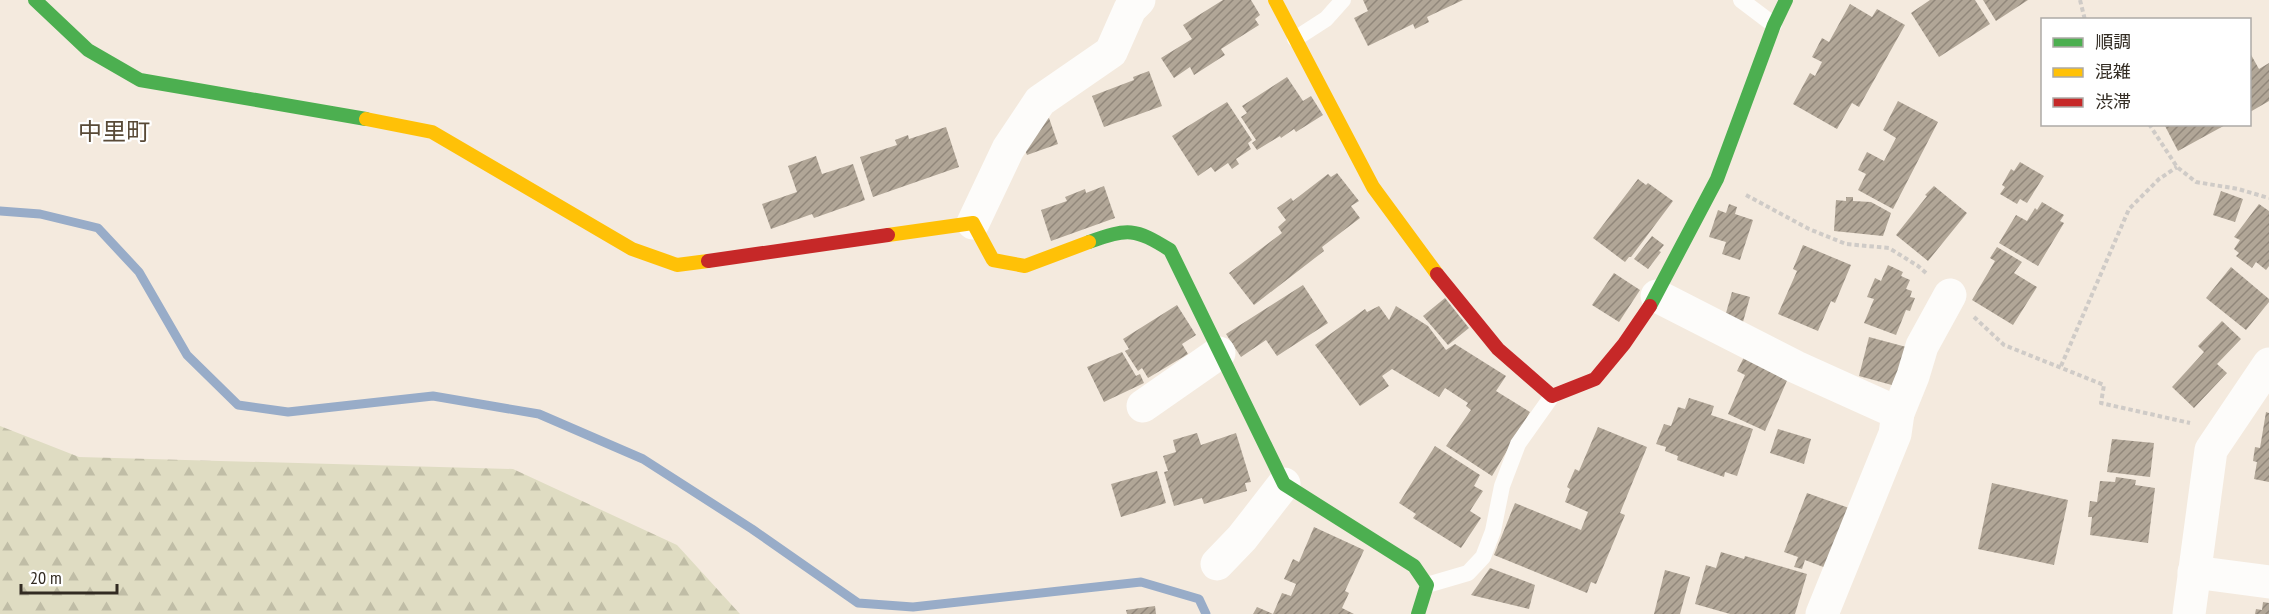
<svg xmlns="http://www.w3.org/2000/svg" width="2269" height="614" viewBox="0 0 2269 614" font-family="'PT Sans Narrow','Noto Sans JP',sans-serif">
  <style>
    .forest { fill: url(#forest-firs) }
    .lines { fill: none; stroke-linecap: round; stroke-linejoin: round }
    .stream { stroke: #98acc8; stroke-width: 9 }
    .building { fill: url(#building-hatch) }
    .path { stroke: #cfcbc7; stroke-width: 4; stroke-dasharray: 4.5 3; stroke-linecap: butt }
    .lane { stroke: #fdfcfa; stroke-width: 16 }
    .street { stroke: #fdfcfa; stroke-width: 33 }
    .fast { stroke: #4caf50; stroke-width: 14 }
    .slow { stroke: #ffc107; stroke-width: 14 }
    .jam { stroke: #c62828; stroke-width: 14 }
    .labels { text-anchor: middle; dominant-baseline: central; stroke-width: 4.5; stroke-linejoin: round; paint-order: stroke }
    .quarter-label { font-size: 24px; fill: #594a37; stroke: #fff }
  </style>
  <defs>
    <pattern id="forest-firs" width="22" height="20" patternUnits="userSpaceOnUse" patternTransform="scale(1.5)"><rect width="22" height="20" fill="#dfdcc2"/><path d="M5 1l3.5 6h-7zM16 11l3.5 6h-7z" fill="#c0bda6"/></pattern>
    <pattern id="building-hatch" width="6" height="6" patternUnits="userSpaceOnUse" patternTransform="scale(1.5)"><rect width="6" height="6" fill="#b1a697"/><path d="M-1 1l2-2M0 6l6-6M5 7l2-2" fill="none" stroke="#91877b"/></pattern>
  </defs>
  <rect width="100%" height="100%" fill="#f4eade"/>
  <path class="forest" d="M0,426l79,31 434,12 164,76 63,69h-740z"/>
  <g class="lines">
    <path class="stream" d="M0,211l40,3 58,14 41,44 48,83 51,50 50,7 145,-16 106,18 104,45 109,70 106,74 55,4 228,-25 58,17 7,15"/>
  </g>
  <g class="building">
    <path d="M1223,0h28l9,15 -5,4 4,6 -38,24 4,6 -31,20 -4,-8 -16,11 -13,-20 31,-19 -9,-14z"/>
    <path d="M1363,0h100l-36,17 2,5 -14,7 -2,-5 -45,22 -14,-28 14,-7z"/>
    <path d="M1930,0h45l15,24 -51,33 -28,-44z"/>
    <path d="M1983,0h45l-32,21z"/>
    <path d="M1850,4l22,13 5,-8 28,16 -46,82 -7,-4 -15,26 -44,-25 17,-31 5,3 7,-14 -10,-5 10,-19 7,4z"/>
    <path d="M2250,53l9,16 10,-6v38l-19,11z"/>
    <path d="M1149,71l13,35 -58,21 -12,-31 42,-16 -1,-3z"/>
    <path d="M1287,77l16,24 8,-5 12,19 -27,17 -2,-3 -13,9 -1,-2 -23,14 -5,-7 4,-3 -15,-23 6,-4 -5,-7z"/>
    <path d="M1898,101l40,21 -45,87 -35,-19 8,-16 -8,-4 9,-18 17,9 12,-23 -13,-8z"/>
    <path d="M1227,102l25,38 -4,3 3,6 -15,10 3,5 -7,5 -4,-6 -13,9 -4,-5 -13,9 -26,-40z"/>
    <path d="M1049,118l9,26 -31,11 -3,-8 13,-26z"/>
    <path d="M2164,124h63l-49,27z"/>
    <path d="M946,127l13,40 -86,30 -13,-40 37,-12 -2,-5 13,-5 1,4z"/>
    <path d="M816,156l6,18 31,-10 12,36 -51,18 -2,-4 -41,15 -9,-25 35,-12 -9,-26z"/>
    <path d="M2020,162l24,14 -17,27 -7,-4 -3,5 -17,-10 5,-7 -3,-2 9,-16 3,2z"/>
    <path d="M1337,173l22,28 -8,5 9,12 -38,29 2,4 -70,54 -25,-32 53,-40 -4,-6 8,-7 -9,-12 14,-10 2,3 35,-27 3,3z"/>
    <path d="M1638,179l8,6 2,-2 25,18 -42,56h-2l-4,5 -32,-24z"/>
    <path d="M1104,186l11,32 -64,23 -10,-31 26,-9 -2,-4 20,-8 1,4z"/>
    <path d="M1934,186l33,27 -39,48 -32,-26 31,-39 -2,-1z"/>
    <path d="M2221,191l22,8 -8,23 -22,-7z"/>
    <path d="M1846,197h7v4l18,1 20,11 -8,23 -49,-5 2,-31 10,1z"/>
    <path d="M2042,202l22,13 -4,6 4,2 -26,43 -39,-23 17,-28 11,6 8,-13 2,2z"/>
    <path d="M1729,204l8,3 -2,7 18,6 -13,40 -18,-6 4,-12 -17,-5 9,-27 8,3z"/>
    <path d="M2259,204l10,7v55l-3,4 -10,-8 -4,6 -16,-12 3,-3 -5,-4 6,-9 -6,-3z"/>
    <path d="M1652,236l12,9 -5,6 2,1 -13,17 -14,-10z"/>
    <path d="M1803,245l48,20 -16,38 -4,-2 -13,30 -40,-17 19,-43 -4,-2z"/>
    <path d="M1997,247l25,15 -8,11 23,14 -24,38 -41,-25 23,-39 -5,-3z"/>
    <path d="M1888,265l15,7 -2,4 9,4 -4,9 6,2 -2,6 5,1 -5,13 -4,-1 -10,25 -32,-12 10,-24 -7,-2 8,-19 6,3z"/>
    <path d="M2231,267l38,32v3l-23,28 -40,-32z"/>
    <path d="M1614,273l26,17 -21,32 -27,-17z"/>
    <path d="M1303,285l25,38 -51,33 -11,-16 -25,17 -15,-23z"/>
    <path d="M1732,292l18,5 -9,32 -17,-9z"/>
    <path d="M1445,298l24,30 -21,17 -25,-29z"/>
    <path d="M1177,305l19,30 -14,9 6,10 -40,24 -6,-10 -4,3 -13,-20 4,-2 -6,-10z"/>
    <path d="M1379,306l10,14 7,-14 32,20 18,24 9,-6 51,32 -10,15 34,21 -38,64 -46,-30 25,-36 -5,-4 2,-3 -23,-15 -6,9 -47,-28 -10,7 7,10 -29,20 -45,-61 50,-36 2,3z"/>
    <path d="M2222,321l19,18 -24,25 10,9 -33,35 -22,-21 32,-35 -6,-6z"/>
    <path d="M1869,337l41,11 -11,39 -40,-11z"/>
    <path d="M1122,352l14,24 4,-2 4,9 -40,19 -17,-35z"/>
    <path d="M1744,357l45,19 -24,55 -37,-17 17,-39 -8,-4z"/>
    <path d="M1689,398l25,8 -3,9 42,14 -16,47 -12,-4 -1,5 -47,-17 1,-4 -13,-5 1,-4 -10,-3 8,-20 7,2 7,-19 7,2z"/>
    <path d="M2266,412l3,1v69l-15,-3 3,-17 -4,-1 2,-14 5,1z"/>
    <path d="M1598,427l49,20 -27,66 5,2 -29,69 -5,-2 -4,11 -93,-38 21,-52 66,27 7,-18 -23,-10 5,-13 -3,-2 8,-18 4,2z"/>
    <path d="M1778,429l33,10 -7,25 -34,-11z"/>
    <path d="M1197,433l4,12 35,-12 15,49 -6,1 2,8 -43,13 -2,-6 -28,8 -10,-34 4,-1 -5,-15 13,-4 -3,-12z"/>
    <path d="M2112,439l42,4 -4,34 -43,-5z"/>
    <path d="M1435,446l45,29 -6,11 9,5 -13,20 11,7 -20,30 -48,-30 3,-4 -17,-11z"/>
    <path d="M1157,471l9,32 -45,14 -10,-33z"/>
    <path d="M2116,477l20,3 -1,5 20,3 -7,55 -58,-8 2,-18h-4l2,-16 7,1 3,-21 15,1z"/>
    <path d="M1992,483l76,17 -14,65 -76,-16z"/>
    <path d="M1807,493l42,15 -23,60 -21,-8 -3,9 -8,-2 4,-10 -14,-5z"/>
    <path d="M1314,527l50,23 -19,41 4,2 -7,15 12,6h-101l4,-7 16,7 9,-21 9,3 5,-12 -12,-5 9,-20 6,3z"/>
    <path d="M1721,552l23,7 1,-3 62,18 -12,40h-65l-35,-10 11,-39 10,3z"/>
    <path d="M1490,568l45,17 -6,24 -58,-14z"/>
    <path d="M1665,570l25,7 -10,37h-26z"/>
    <path d="M2263,602l6,1v11h-14l1,-5 6,1z"/>
    <path d="M1155,606l1,8h-29l-1,-4z"/>
  </g>
  <g class="lines">
    <g class="path">
      <path d="M2080,0l5,20"/>
      <path d="M2149,124l28,43 19,15 42,7 31,9"/>
      <path d="M1746,195l63,34 37,15 43,4 29,18 8,7"/>
      <path d="M1974,317l30,28 100,40 -3,18 89,20"/>
      <path d="M2061,366l68,-157 30,-30 18,-12"/>
    </g>
    <g class="lane">
      <path d="M1741,0l33,25"/>
      <path d="M1295,39l31,-20 17,-19"/>
      <path d="M1427,585l41,-12 15,-16 10,-26 9,-45 16,-42 34,-48"/>
    </g>
    <g class="street">
      <path d="M973,223l35,-74 32,-48 71,-49 19,-43 9,-9"/>
      <path d="M1657,296l139,71 102,46 -3,21 -73,180"/>
      <path d="M1143,406l76,-53"/>
      <path d="M1898,413l15,-37 9,-30 28,-51"/>
      <path d="M1217,564l25,-26 42,-54"/>
      <path d="M2194,572l75,10"/>
      <path d="M2189,614l22,-164 58,-86"/>
    </g>
    <g class="fast">
      <path d="M35,0l53,50 52,30 226,39"/>
      <path d="M1089,242c39,-14 46,-14 81,8l114,234 130,82 13,19 -9,29"/>
      <path d="M1650,306l67,-127 57,-154 12,-25"/>
    </g>
    <g class="slow">
      <path d="M1275,0l98,187 64,87"/>
      <path d="M366,119l66,13 200,117 45,16 31,-4"/>
      <path d="M888,235l85,-12 20,37 32,6 64,-24"/>
    </g>
    <g class="jam">
      <path d="M708,261l180,-26"/>
      <path d="M1437,274l61,75 54,47 43,-17 29,-35 26,-38"/>
    </g>
  </g>
  <g class="labels">
    <g class="quarter-label">
      <text x="114" y="131">中里町</text>
    </g>
  </g>
  <rect x="2041" y="18" width="210" height="108" fill="#ffffff" stroke="#adaaa7" stroke-width="1.5"/>
  <rect x="2053" y="38" width="30" height="9" fill="#4caf50" stroke="#adaaa7" stroke-width="1.5"/>
  <text x="2095" y="48" font-size="18" fill="#322b22">順調</text>
  <rect x="2053" y="68" width="30" height="9" fill="#ffc107" stroke="#adaaa7" stroke-width="1.5"/>
  <text x="2095" y="78" font-size="18" fill="#322b22">混雑</text>
  <rect x="2053" y="98" width="30" height="9" fill="#c62828" stroke="#adaaa7" stroke-width="1.5"/>
  <text x="2095" y="108" font-size="18" fill="#322b22">渋滞</text>
  <path d="M21 584v9h96v-9" fill="none" stroke="#322b22" stroke-width="3"/>
  <text x="30" y="584" font-size="18" fill="#322b22" stroke="#ffffff" stroke-width="4.5" paint-order="stroke">20 m</text>
</svg>
